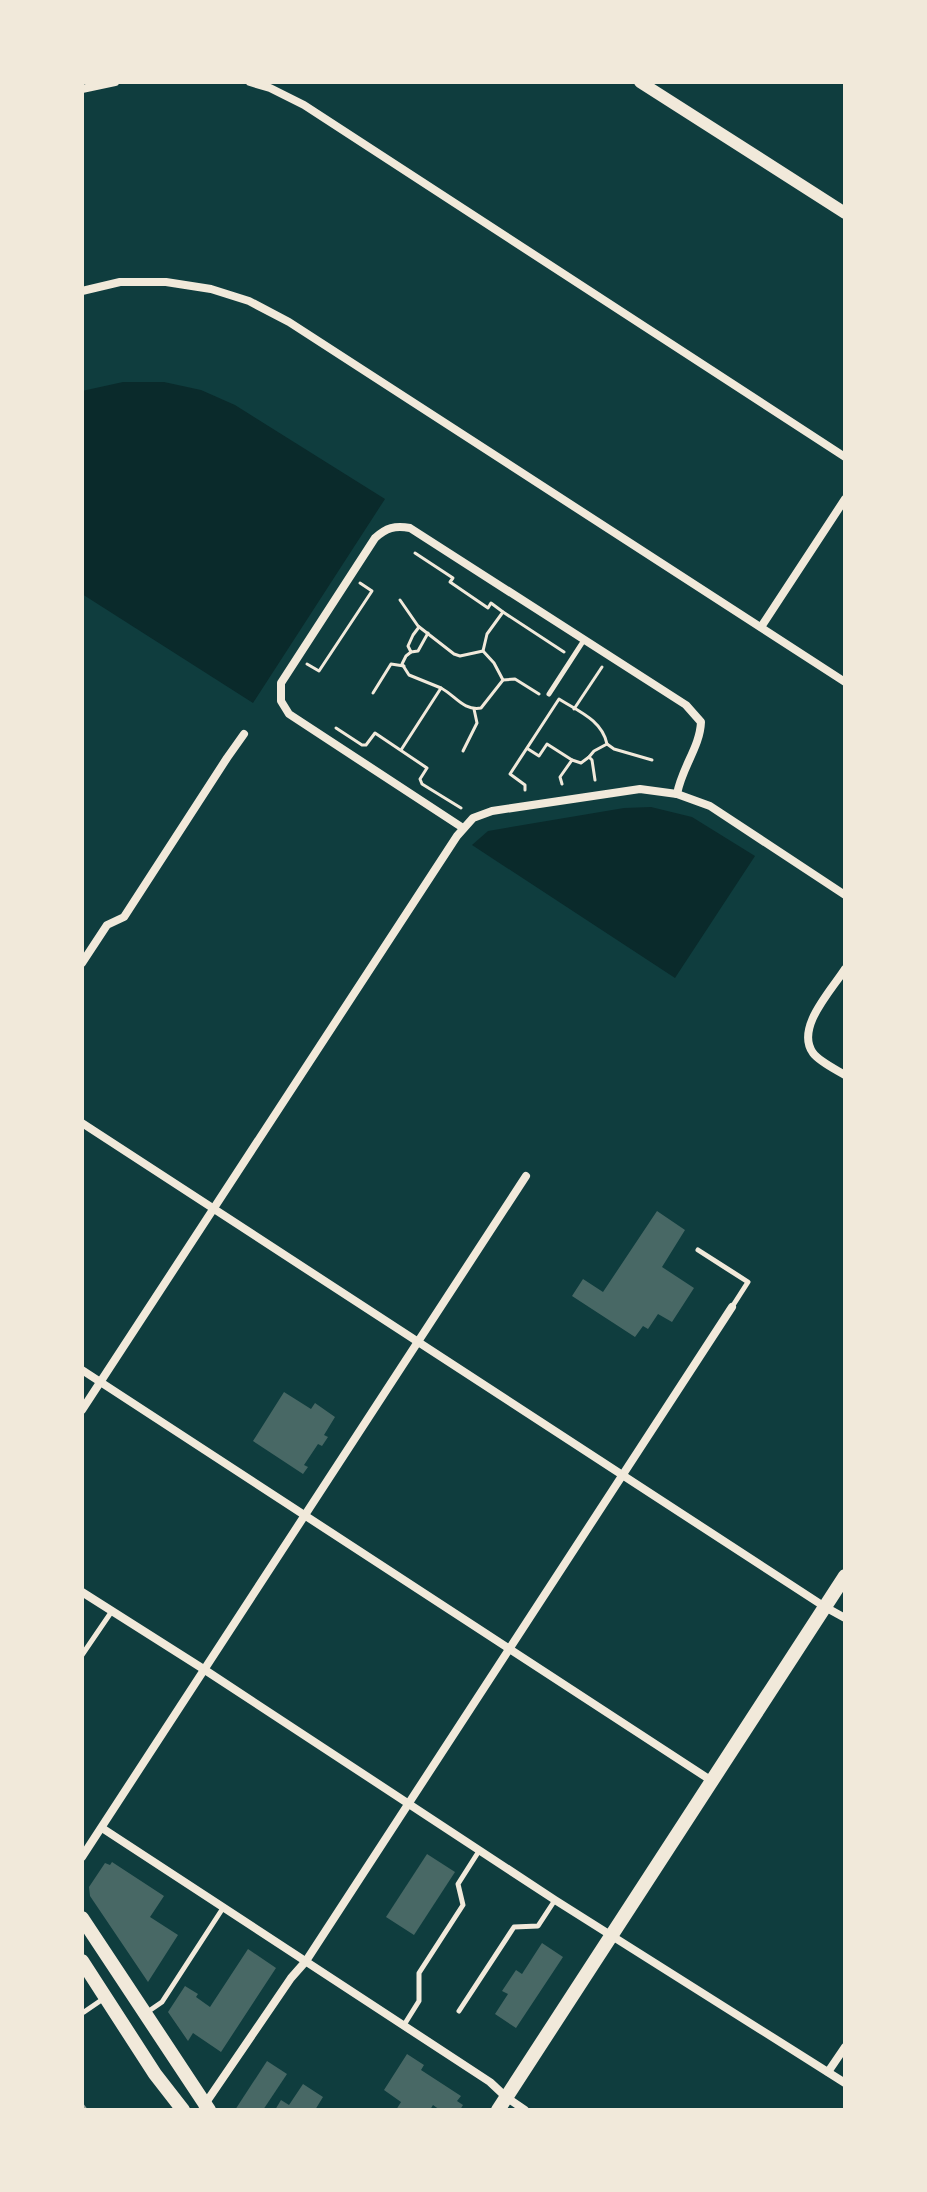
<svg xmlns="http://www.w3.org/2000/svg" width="927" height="2192" viewBox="0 0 927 2192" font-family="'Times New Roman',serif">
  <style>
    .water { fill: #0a2a2b }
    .building { fill: #486865 }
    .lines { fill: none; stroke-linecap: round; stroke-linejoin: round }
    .path { stroke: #f1e9da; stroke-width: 3 }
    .service { stroke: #f1e9da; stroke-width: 5 }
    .minor { stroke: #f1e9da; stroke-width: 8 }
    .tertiary { stroke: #f1e9da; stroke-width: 12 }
    .secondary { stroke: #f1e9da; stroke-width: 14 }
    .primary { stroke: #f1e9da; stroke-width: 14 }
    .rail { stroke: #97a49c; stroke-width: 5 }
  </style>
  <rect width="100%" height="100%" fill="#0f3d3e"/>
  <g class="water">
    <path d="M123,382h41l37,8 34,15 150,94 -132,204 -171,-109v-203z"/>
    <path d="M651,807l41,10 63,39 -80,122 -203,-133 16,-14 136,-23z"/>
  </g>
  <g class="building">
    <path d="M657,1211l28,19 -23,37 32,21 -22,34 -14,-8 -10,15 -5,-3 -8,11 -63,-41 11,-17 20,13z"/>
    <path d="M284,1392l27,17 4,-6 20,14 -11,18 4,2 -6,9 -4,-2 -14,21 4,2 -5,7 -50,-33z"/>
    <path d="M427,1854l28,18 -41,63 -28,-18z"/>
    <path d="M112,1862l52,34 -14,21 28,18 -30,47 -58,-86 -1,-9 16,-24 5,2z"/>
    <path d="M542,1943l21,14 -47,71 -21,-14 13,-20 -6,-3 14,-21 6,4z"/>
    <path d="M248,1949l28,19 -55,84 -28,-19 -5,8 -20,-29 17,-26 13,8 -2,3 14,10z"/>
    <path d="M407,2054l17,11 -3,5 40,26 -4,5 6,4 -3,5h-20l-7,-5 -3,5h-34l5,-8 -17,-12z"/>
    <path d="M267,2061l20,13 -24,36h-28z"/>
    <path d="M303,2084l20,13 -8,13h-40l6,-10 8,5z"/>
  </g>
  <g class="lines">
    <g class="path">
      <path d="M415,553l38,25 -3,4 38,26 3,-5 12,9 -16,22 -4,17"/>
      <path d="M400,600l18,26 36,28 6,2 23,-5 11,12 9,17"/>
      <path d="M503,612l61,40"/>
      <path d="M419,627l-6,8 -5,11 3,6 7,-1 10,-18"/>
      <path d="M411,652l-5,4 -4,8 7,11 32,13"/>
      <path d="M307,664l12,7 53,-80 -12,-8"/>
      <path d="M373,693l18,-29 13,2"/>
      <path d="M574,709l28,-42"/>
      <path d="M336,728l26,17h4l9,-12 52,35 -7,11 2,5 39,24"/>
      <path d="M607,744l7,5 38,11"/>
      <path d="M528,749l11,7 8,-12 25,16"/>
      <path d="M401,750l40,-62c15,8 22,23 40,20l22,-28 12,-1 24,15"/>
      <path d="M463,751l14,-28 -3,-14"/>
      <path d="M562,784l-2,-7 12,-17 9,3 8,-6"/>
      <path d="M525,790v-5l-15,-11 49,-75c19,12 43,21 48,45l-13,7 -5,6 3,3 3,20"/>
    </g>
    <g class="service">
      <path d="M549,694l35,-54"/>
      <path d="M698,1250l50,32 -16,25"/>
      <path d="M82,1655l30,-44"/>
      <path d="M459,2011l55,-84 24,-1 17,-26"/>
      <path d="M84,2012l19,-13"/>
      <path d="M146,2013l16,-11 61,-94"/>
      <path d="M404,2025l15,-24v-28l44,-68 -5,-21 21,-33"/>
    </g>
    <g class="minor">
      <path d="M250,82l20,6 34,17 541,352"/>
      <path d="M82,89l33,-7"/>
      <path d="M82,291l38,-9h46l45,7 38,12 40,21 556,360"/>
      <path d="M761,627l84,-128"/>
      <path d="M463,828l-174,-114 -8,-13v-18l94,-145c11,-10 20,-13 35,-10l276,177 15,17c-1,25 -19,45 -24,72"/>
      <path d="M82,963l25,-38 17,-8 103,-159 17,-24"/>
      <path d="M845,969c-14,22 -50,59 -32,84 7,9 22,16 32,22"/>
      <path d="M82,1123l743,484 20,11"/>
      <path d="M82,1370l630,411"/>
      <path d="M82,1410l375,-574 16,-18 19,-7 148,-22 37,5 33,12 135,89"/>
      <path d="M82,1592l123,78 350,230 290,183"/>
      <path d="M102,1828l388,254 16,15 19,13"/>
      <path d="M82,1857l444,-681"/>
      <path d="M828,2072l17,-25"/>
      <path d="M203,2107l88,-129 15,-17 426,-654"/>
    </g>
    <path class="tertiary" d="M640,82l205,131"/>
    <path class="secondary" d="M498,2110l347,-534"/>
    <g class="primary">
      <path d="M82,1918l127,192"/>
      <path d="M82,1961l73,113 28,36"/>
    </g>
    <path class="rail" d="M82,2106l3,4"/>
  </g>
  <rect width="927" height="2192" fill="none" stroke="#f1e9da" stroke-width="168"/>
</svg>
